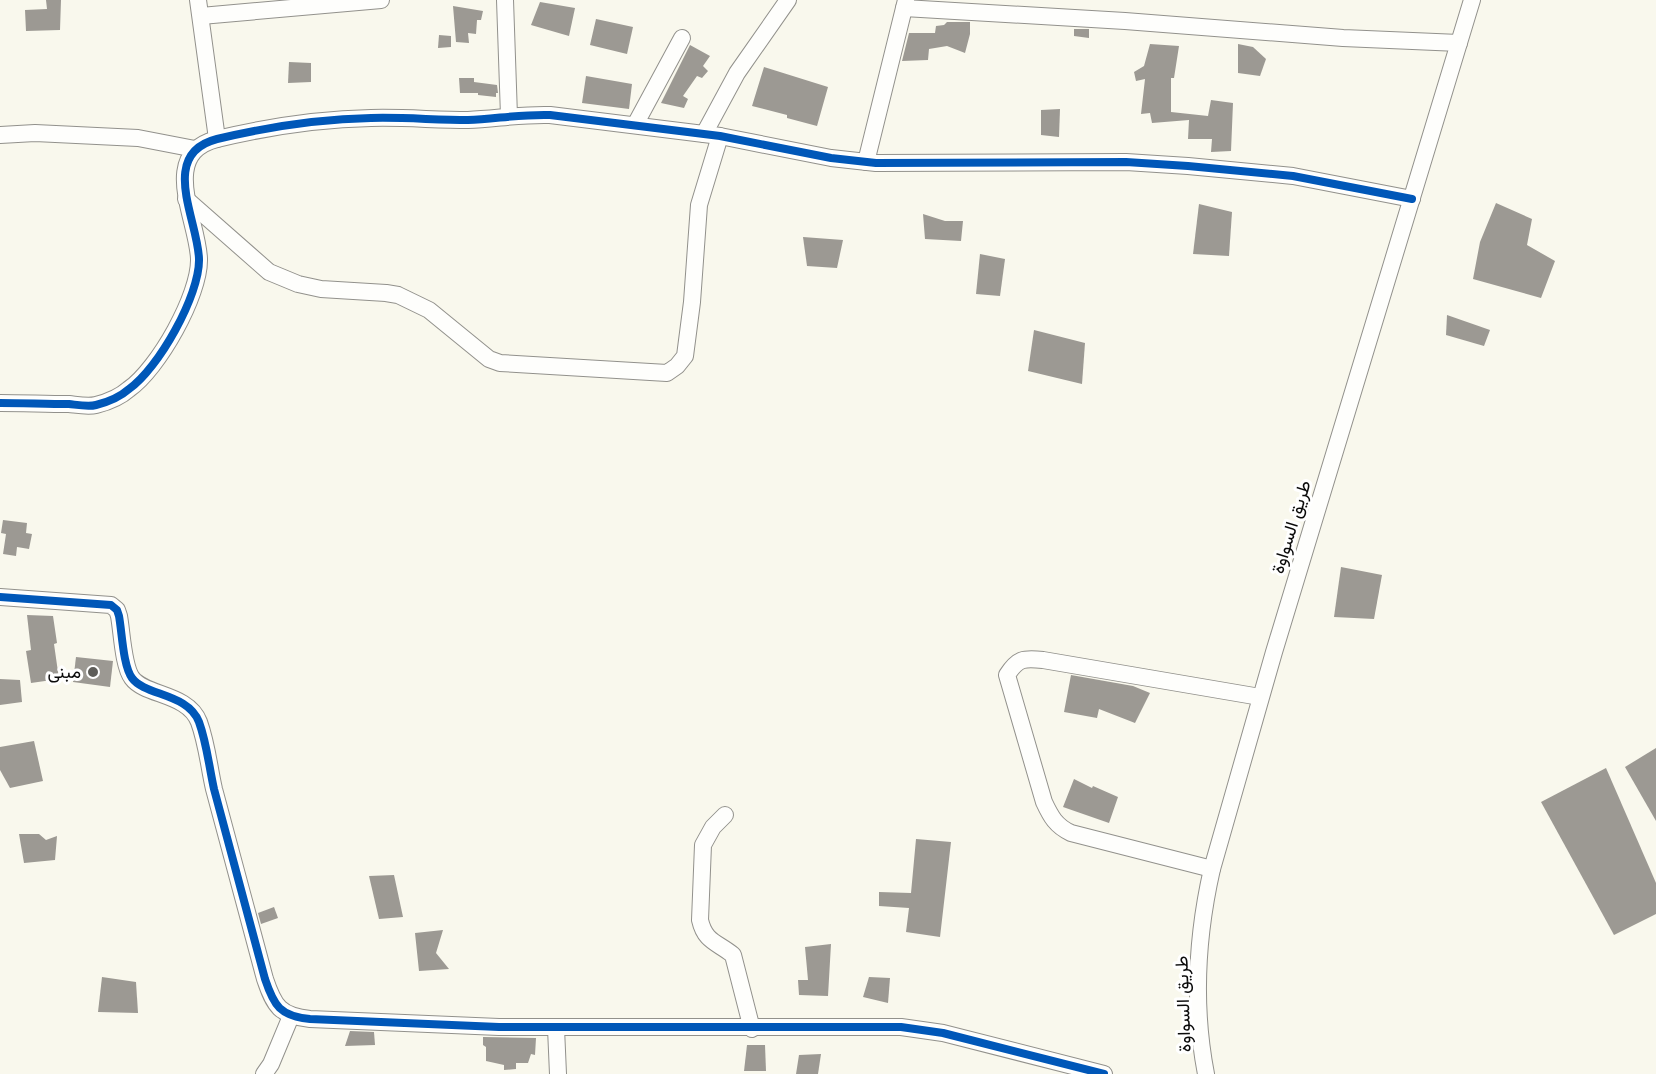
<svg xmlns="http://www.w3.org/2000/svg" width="1656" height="1074" viewBox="0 0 1656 1074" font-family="'Libre Baskerville',Vazirmatn,serif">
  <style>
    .building { fill: #9c9993 }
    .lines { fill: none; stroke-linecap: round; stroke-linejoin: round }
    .minor-casing { stroke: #92918c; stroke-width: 18 }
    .minor { stroke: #fefefc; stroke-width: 16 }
    .cycleway-casing { stroke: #fff; stroke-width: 11 }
    .cycleway { stroke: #0057b8; stroke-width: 8 }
    .poi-dot { fill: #5e5d59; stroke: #fff; stroke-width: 2 }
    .labels { text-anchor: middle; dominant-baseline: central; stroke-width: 6; stroke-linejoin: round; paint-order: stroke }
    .street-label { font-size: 18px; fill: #0a0a0a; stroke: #fff }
    .poi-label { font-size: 18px; fill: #0a0a0a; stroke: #fff; text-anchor: end }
  </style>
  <rect width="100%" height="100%" fill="#f9f8ed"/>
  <g class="building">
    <path d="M46,0h15l-1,30 -34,1 -1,-21 22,-1z"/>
    <path d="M540,2l35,6 -6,28 -38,-11z"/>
    <path d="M453,6l30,5 -2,9h-4l-1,14 -8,-1 1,10 -13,-1z"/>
    <path d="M596,19l37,8 -6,27 -37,-9z"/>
    <path d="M947,22h23v12l-5,19 -18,-7 -18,3 -1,11 -26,1 7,-28h26l1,-7 8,-1z"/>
    <path d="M1074,29h15v9l-15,-2z"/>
    <path d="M439,35l12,1v11l-13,1z"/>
    <path d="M1150,44l29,2 -5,32h-3v34l37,4 3,-16 22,3 -2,48 -20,1 1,-13h-24l1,-19 -37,3 -2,-10 -9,1 4,-35 -9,2 -2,-9 10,-6z"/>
    <path d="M1238,44l15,3 13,12 -6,17 -22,-3z"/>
    <path d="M690,45l20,11 -7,10 5,5 -6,7 -5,-2 -14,20 5,3 -4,9 -23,-5z"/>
    <path d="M289,62l22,1v19l-23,1z"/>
    <path d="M764,67l64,20 -11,39 -30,-8v-3l-35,-9z"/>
    <path d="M586,76l46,8 -3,25 -47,-6z"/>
    <path d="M459,78h15v4l23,3 1,8h-2v4l-18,-2v-2h-18z"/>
    <path d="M1060,109l-1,28 -18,-2v-25z"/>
    <path d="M1496,203l36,16 -5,26 28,16 -14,37 -68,-19 7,-37z"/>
    <path d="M1199,204l33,8 -3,44 -36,-2z"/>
    <path d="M923,214l22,7h18l-2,20 -36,-2z"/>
    <path d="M803,237l40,3 -6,28 -30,-2z"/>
    <path d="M980,254l25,5 -5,37 -24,-2z"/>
    <path d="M1447,315l43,15 -6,16 -38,-11z"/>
    <path d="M1034,330l51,13 -3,41 -54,-13z"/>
    <path d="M3,520l24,3 -1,10 6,1 -3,15 -12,-2 -1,9 -13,-2 3,-20 -5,-1z"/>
    <path d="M1341,567l41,8 -8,44 -40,-2z"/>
    <path d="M27,615l26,1 4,27 -3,1 5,35 -28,4 -5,-32 5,-1z"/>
    <path d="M76,657l37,4 -3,26 -37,-5z"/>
    <path d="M1071,675l62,11 17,7 -15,30 -36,-14 -2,9 -33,-6z"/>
    <path d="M0,679l20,1 2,22 -22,3z"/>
    <path d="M34,741l9,40 -33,7 -10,-18v-23z"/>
    <path d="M1656,748v73l-31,-54z"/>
    <path d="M1606,768l50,115v31l-42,21 -73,-133z"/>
    <path d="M1074,779l18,9 1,-2 25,11 -9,26 -46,-16z"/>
    <path d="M19,834h20l7,6 11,-4 -2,24 -31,3z"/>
    <path d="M916,839l35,3 -11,95 -34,-5 3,-24 -30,-2v-14l32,1z"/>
    <path d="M394,875l9,42 -24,2 -10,-43z"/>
    <path d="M274,907l4,11 -17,6 -3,-11z"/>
    <path d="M443,930l-7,23 13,16 -30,2 -4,-38z"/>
    <path d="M831,944l-3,52 -29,-1 -1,-15h10l-3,-33z"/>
    <path d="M102,977l34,5 2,31 -40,-1z"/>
    <path d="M869,977l21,1 -2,25 -25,-6z"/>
    <path d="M350,1031l24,1 1,13 -30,1z"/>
    <path d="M483,1037l53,1 -1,17 -4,-1 -3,9h-12v6l-12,1v-5l-18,-4v-14l-3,-2z"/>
    <path d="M747,1045h18l1,26h-22z"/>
    <path d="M821,1054l-3,20h-22l3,-19z"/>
  </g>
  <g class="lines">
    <defs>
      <g id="minor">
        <path d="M198,0l19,139"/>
        <path d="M505,0l4,116"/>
        <path d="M904,8l221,13 218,17 116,5"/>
        <path d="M201,16l180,-16"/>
        <path d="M635,125l47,-87"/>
        <path d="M704,134l33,-61 51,-73"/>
        <path d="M0,135l35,-2 103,5 57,11"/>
        <path d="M866,162l40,-162"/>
        <path d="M186,199l83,73 29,12 23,5 65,4 12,2 31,15 60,49 11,4 167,10 10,-7 8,-10 7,-54 7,-97 21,-69"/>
        <path d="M0,403c23,0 46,1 69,1 9,1 19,3 27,1 12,-3 24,-8 33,-16 29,-20 71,-94 70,-130 -1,-39 -41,-105 18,-120 50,-12 103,-20 154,-21 32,-1 64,2 97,2 27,-1 54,-6 82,-5l170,21 111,22 45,5 250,-1 62,4 105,10 119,23"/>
        <path d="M0,597l111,8 6,5 2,6c3,16 4,50 13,62 13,18 56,15 67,44 8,22 10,45 15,67 17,64 34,127 51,190 9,27 15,37 45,40l189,8h402l42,6 161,41"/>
        <path d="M725,815l-12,12 -10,18 -3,75c5,22 17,22 33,35l19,74"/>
        <path d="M1212,869l-141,-36c-15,-7 -20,-16 -27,-31l-37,-127c11,-17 17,-17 36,-15l217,37"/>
        <path d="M556,1028l2,46"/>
        <path d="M264,1074l7,-10 20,-48"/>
        <path d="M1206,1074c-13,-67 -9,-139 6,-205l62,-217 198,-652"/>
      </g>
    </defs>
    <use href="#minor" class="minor-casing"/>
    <use href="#minor" class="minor"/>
    <defs>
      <g id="cycleway">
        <path d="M0,403c23,0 46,1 69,1 9,1 19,3 27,1 12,-3 24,-8 33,-16 29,-20 71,-94 70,-130 -1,-39 -41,-105 18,-120 50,-12 103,-20 154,-21 32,-1 64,2 97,2 27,-1 54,-6 82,-5l170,21 111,22 45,5 250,-1 62,4 105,10 119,23"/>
        <path d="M0,597l111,8 6,5 2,6c3,16 4,50 13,62 13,18 56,15 67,44 8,22 10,45 15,67 17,64 34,127 51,190 9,27 15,37 45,40l189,8h402l42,6 161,41"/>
      </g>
    </defs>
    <use href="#cycleway" class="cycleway-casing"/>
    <use href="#cycleway" class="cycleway"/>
  </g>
  <circle class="poi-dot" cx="93" cy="672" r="6"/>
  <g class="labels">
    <g class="street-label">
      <text transform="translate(1291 527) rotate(-73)">طريق السواوة</text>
      <text transform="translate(1183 1004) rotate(-92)">طريق السواوة</text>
    </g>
    <g class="poi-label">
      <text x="81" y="672">مبنى</text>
    </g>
  </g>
</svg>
